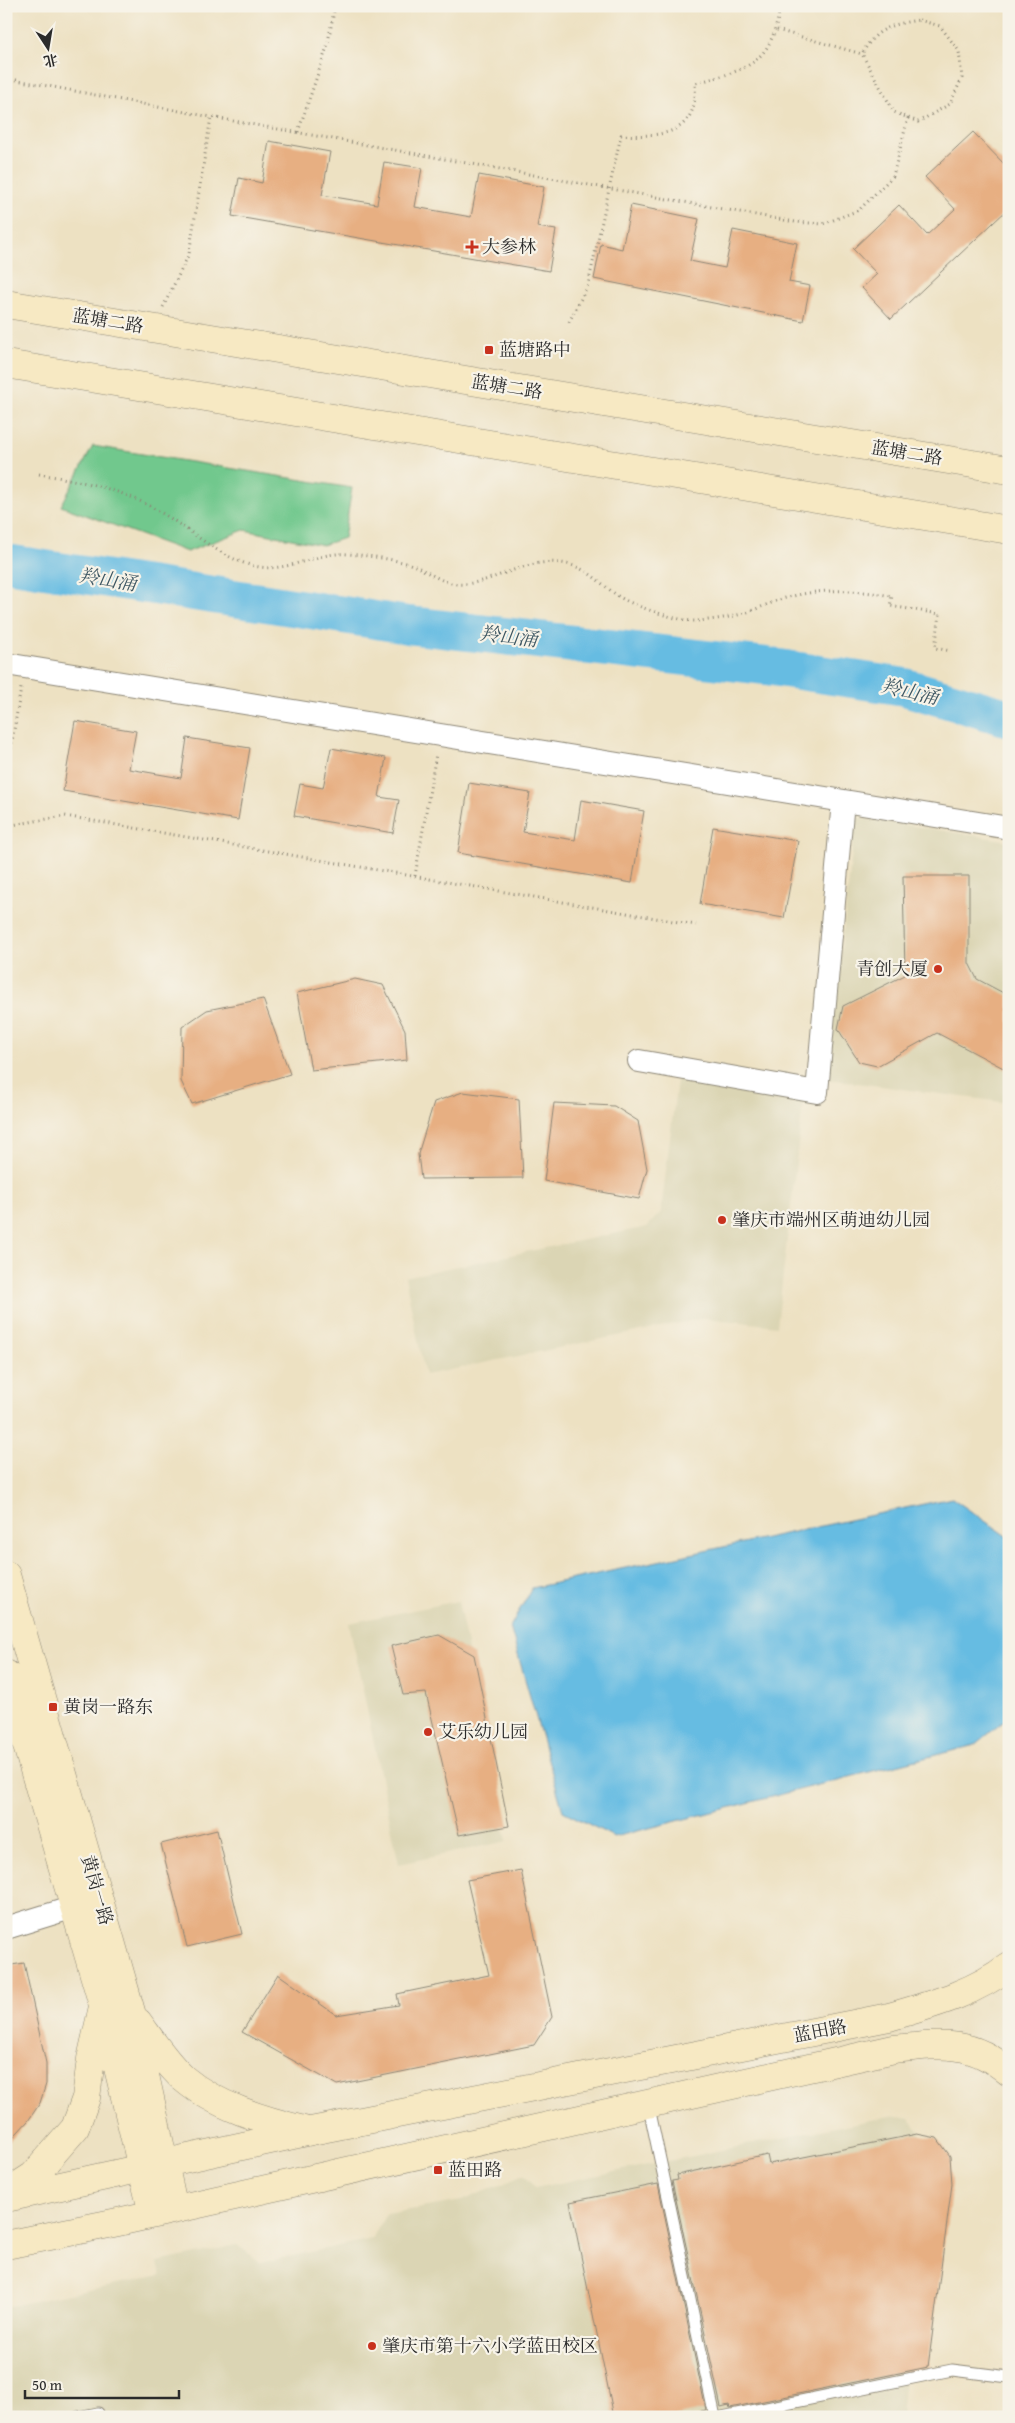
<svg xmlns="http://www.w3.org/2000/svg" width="1015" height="2423" viewBox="0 0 1015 2423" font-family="'Gentium Book Plus','Noto Serif SC',serif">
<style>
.built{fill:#dbd5b4}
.green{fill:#71c88d;stroke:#4e7a5c}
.water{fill:#66bce2;stroke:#487486}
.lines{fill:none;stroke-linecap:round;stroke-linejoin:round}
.river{stroke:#66bce2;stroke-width:38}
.building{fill:#e7af82}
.lane-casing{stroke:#8c8676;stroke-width:13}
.street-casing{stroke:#8c8676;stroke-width:24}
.secondary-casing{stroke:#8c8676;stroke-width:29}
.path{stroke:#8c8676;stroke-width:3;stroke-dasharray:1 4;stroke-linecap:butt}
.lane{stroke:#fff;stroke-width:11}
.street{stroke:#fff;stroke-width:22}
.secondary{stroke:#f7e9c3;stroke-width:28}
.poi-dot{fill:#c8321e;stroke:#f7f3e8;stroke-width:2}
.labels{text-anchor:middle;stroke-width:4.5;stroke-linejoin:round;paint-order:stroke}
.poi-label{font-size:18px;fill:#2b2b2b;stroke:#f7f3e8;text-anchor:start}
.street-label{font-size:18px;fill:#2b2b2b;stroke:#f7f3e8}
.water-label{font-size:19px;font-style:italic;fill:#3d5662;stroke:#f7f3e8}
</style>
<rect width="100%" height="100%" fill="#f7f3e8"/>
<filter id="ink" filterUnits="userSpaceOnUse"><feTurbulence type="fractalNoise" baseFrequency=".02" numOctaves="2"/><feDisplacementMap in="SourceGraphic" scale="10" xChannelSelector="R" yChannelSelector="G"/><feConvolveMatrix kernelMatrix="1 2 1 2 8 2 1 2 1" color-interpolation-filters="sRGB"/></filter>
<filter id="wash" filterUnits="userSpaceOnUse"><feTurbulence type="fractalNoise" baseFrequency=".0096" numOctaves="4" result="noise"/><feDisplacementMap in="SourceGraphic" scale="20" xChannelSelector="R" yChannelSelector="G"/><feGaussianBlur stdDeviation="1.12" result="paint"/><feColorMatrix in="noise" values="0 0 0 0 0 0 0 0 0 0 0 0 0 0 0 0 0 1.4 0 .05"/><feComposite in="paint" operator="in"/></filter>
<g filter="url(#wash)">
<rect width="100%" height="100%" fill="#ede1c2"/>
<path class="built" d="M856 817 1009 841V1103L827 1079Z
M678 1072 804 1094 777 1326 704 1318 425 1375 405 1277 647 1227 661 1212Z
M458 1601 507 1841 399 1864 349 1623Z
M891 2116 909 2119 920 2132 927 2149 901 2417H6V2307L161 2275 158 2262 238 2245 260 2263 372 2239 386 2214 462 2201 524 2175 535 2188Z"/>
<path class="green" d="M93 446 352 488 344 538 323 545 244 530 187 552 61 506Z"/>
<path class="water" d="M952 1498 1009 1538V1717L975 1745 614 1837 563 1811 510 1627 532 1588Z"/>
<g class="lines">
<path class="river" d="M6 563 408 625 766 666 905 687 1009 718"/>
</g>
<g id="blocks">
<path class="building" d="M973 132 1009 169V208L891 319 862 288 877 274 853 249 899 205 927 235 955 209 925 177Z
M269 141 330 152 322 195 377 204 384 162 422 168 415 207 471 217 479 175 544 187 537 227 556 230 549 271 232 216 239 178 262 183Z
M631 205 699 219 690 261 725 268 733 230 797 243 789 282 810 286 803 321 594 279 601 244 622 249Z
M75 721 136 731 129 769 181 778 187 738 250 748 238 820 63 791Z
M331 748 386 758 379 797 399 800 393 833 294 816 300 784 323 788Z
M469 783 530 793 523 832 575 840 581 800 644 811 632 883 458 853Z
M713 827 798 841 784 918 700 904Z
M903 876H969V963L977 979 1009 996V1071L937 1033 877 1066 859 1062 838 1029 843 1006 905 975Z
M355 979 383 985 405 1030 407 1060 311 1070 297 993Z
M263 999 290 1074 192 1104 181 1081 182 1027 207 1010Z
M463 1092 519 1099 523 1178 421 1179 418 1154 434 1102Z
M554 1103 614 1106 638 1121 647 1169 639 1199 544 1181Z
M439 1635 474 1655 509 1826 459 1835 426 1693 403 1695 391 1646Z
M217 1830 242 1934 187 1947 161 1844Z
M521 1870 552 2017 534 2045 337 2085 242 2032 278 1974 336 2015 399 2005 397 1994 489 1975 467 1880Z
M24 1963 46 2063V2084L40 2103 28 2121 6 2145V1966Z
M917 2134 937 2138 950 2156 952 2184 928 2367 730 2408 729 2405 721 2407 672 2181 678 2180 677 2175 767 2155 769 2164Z
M658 2184 706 2410 673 2417H614L570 2202Z"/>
</g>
</g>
<g filter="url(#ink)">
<use href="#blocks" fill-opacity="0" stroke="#8c8676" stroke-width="1"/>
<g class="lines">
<defs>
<path id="lane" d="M648 2103 715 2417
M78 2417 98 2413V2417
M722 2417 952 2370 1009 2377"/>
<path id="street" d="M6 664 1009 828
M639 1061 817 1092 843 801
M6 1928 74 1907"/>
<path id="secondary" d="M6 304 1009 470
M6 364 1009 530
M6 1575 132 2015 174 2209
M6 1674 103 2005 153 2214
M138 2022C152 2041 166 2063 184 2079 216 2106 263 2120 304 2130
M7 2193 33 2176 75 2128 86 2098 91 2059 102 2011
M6 2198 311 2131 889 2017C930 2005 975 1993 1009 1966
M6 2245 118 2222 894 2049C940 2044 971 2039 1009 2072"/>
</defs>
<use href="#lane" class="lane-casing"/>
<use href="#street" class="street-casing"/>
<use href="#secondary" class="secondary-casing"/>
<path class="path" d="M919 20 940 26 959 51 962 78 950 104 918 122 894 112 862 54C875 29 892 24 919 20Z
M777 30 862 54
M6 78 211 117
M298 132 327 47 335 6
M163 307 189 254 211 117 795 222 823 224 859 210 893 176 908 118
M569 322 588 285 621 135C662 137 699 135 695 83 747 70 772 64 780 6
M39 474C82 481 123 489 160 512 190 529 220 558 254 566 289 574 316 551 348 554 363 555 402 560 415 566 431 573 445 586 465 584 498 581 526 558 561 563 589 566 602 587 623 599 638 607 680 622 697 621 711 620 728 618 741 614 759 609 775 600 793 596 827 588 857 590 892 596L890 606 940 614 935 648 951 651
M6 778 21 688
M6 826 65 816 696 925
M415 876 436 754"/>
<use href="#lane" class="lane"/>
<use href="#street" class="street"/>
<use href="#secondary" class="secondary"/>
</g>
</g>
<g class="poi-dot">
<path d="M469.5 239.5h5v5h5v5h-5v5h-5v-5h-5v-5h5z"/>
<rect x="484" y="345" width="10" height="10" rx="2.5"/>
<circle cx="938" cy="969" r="5"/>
<circle cx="722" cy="1220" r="5"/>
<rect x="48" y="1702" width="10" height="10" rx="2.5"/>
<circle cx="428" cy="1732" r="5"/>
<rect x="433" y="2165" width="10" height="10" rx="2.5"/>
<circle cx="372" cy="2346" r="5"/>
</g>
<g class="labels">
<g class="poi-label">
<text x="482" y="253">大参林</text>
<text x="499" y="356">蓝塘路中</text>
<text x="928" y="975" text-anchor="end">青创大厦</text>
<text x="732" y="1226">肇庆市端州区萌迪幼儿园</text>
<text x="63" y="1713">黄岗一路东</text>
<text x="438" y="1738">艾乐幼儿园</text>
<text x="448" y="2176">蓝田路</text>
<text x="382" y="2352">肇庆市第十六小学蓝田校区</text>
</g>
<g class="street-label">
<text transform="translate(108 321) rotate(9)" y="6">蓝塘二路</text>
<text transform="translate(507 387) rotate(9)" y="6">蓝塘二路</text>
<text transform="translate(907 453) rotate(9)" y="6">蓝塘二路</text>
<text transform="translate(97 1890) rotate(74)" y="6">黄岗一路</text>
<text transform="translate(820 2031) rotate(-11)" y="6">蓝田路</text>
</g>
<g class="water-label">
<text transform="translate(108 579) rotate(9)" y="7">羚山涌</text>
<text transform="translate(509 636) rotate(7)" y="7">羚山涌</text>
<text transform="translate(910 691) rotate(13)" y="7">羚山涌</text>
</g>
</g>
<rect width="1015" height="2423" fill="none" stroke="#f7f3e8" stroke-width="25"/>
<g transform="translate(48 48) rotate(168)" stroke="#f7f3e8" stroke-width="4" paint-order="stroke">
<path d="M0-4L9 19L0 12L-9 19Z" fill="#2b2b2b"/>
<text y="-8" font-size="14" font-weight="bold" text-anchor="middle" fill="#2b2b2b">北</text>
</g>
<path d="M25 2390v8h154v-8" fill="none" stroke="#2b2b2b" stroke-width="2.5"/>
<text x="32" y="2390" font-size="15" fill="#2b2b2b" stroke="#f7f3e8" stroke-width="4" paint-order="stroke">50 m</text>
</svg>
